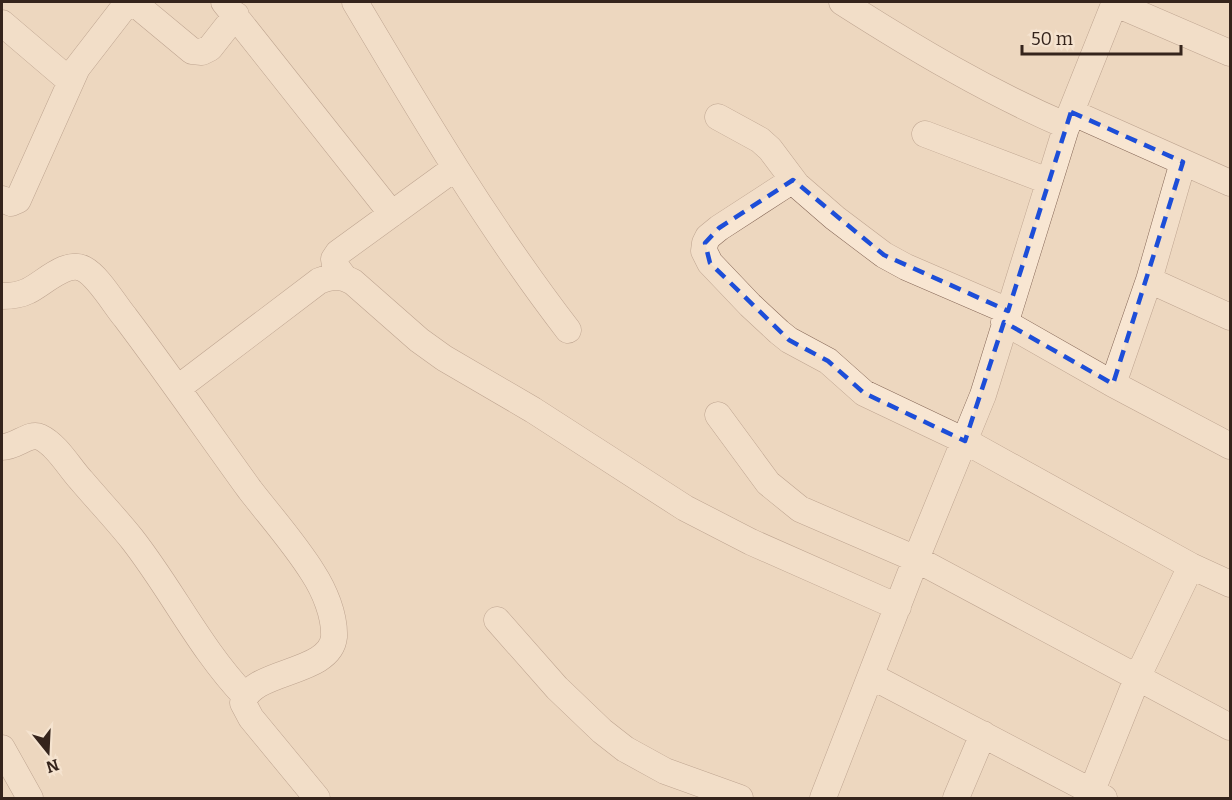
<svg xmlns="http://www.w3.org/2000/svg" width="1232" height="800" viewBox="0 0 1232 800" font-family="Bitter,serif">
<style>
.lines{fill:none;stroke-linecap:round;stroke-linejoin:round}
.minor-casing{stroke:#866858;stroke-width:27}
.minor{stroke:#f8e6d2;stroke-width:26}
.marked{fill:none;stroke:#1d4ed8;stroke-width:4.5;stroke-dasharray:12 8;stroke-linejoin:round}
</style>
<rect width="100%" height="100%" fill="#edd7bf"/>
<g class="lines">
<defs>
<path id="minor" d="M133 2 192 51 202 52 210 48 236 15
M224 2 392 214
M355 2C422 115 488 226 568 330
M842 2C914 48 988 92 1067 126
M1114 3 1230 53
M2 23 70 81
M1071 112 1230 183
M718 117 760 140 770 149 797 185 835 218 884 255 906 267 1008 311
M925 134 1048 181
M793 180 719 228 708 237 705 243 704 251 710 263 750 305 779 332 789 340 828 361 864 393 965 441 1191 566 1230 584
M2 199 11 203 18 200 77 68 128 2
M344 277 335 265 334 259 338 253 455 168
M1149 280 1230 317
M2 296C11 296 20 295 28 291 43 284 67 259 84 269 99 277 114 304 125 317 168 374 208 432 250 490 271 517 295 544 313 573 324 590 335 615 334 637 330 675 251 669 243 703L251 718 317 798
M1004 322 1113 384 1230 446
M1113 384 1149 280 1183 162
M178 388 319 281C332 276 340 275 353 282L419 340 444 358 533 410 685 508 751 542 898 607
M718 415 768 483 800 509 916 559 1230 727
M2 447C17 447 29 432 40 437 57 445 69 467 81 480 98 500 116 519 132 539 172 590 200 649 245 696
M497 620 557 688 602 731 625 749 665 771 740 798
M871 676 1104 798
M2 748 30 798
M823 798 916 559 983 395 1071 112 1115 2
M956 798 983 734
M1089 798 1138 676 1191 566"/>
</defs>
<use href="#minor" class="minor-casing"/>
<use href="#minor" class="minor"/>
</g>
<path d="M0 0H1232V800H0ZM1071 112 1183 162 1113 384 1004 322 965 441 864 393 828 361 789 340 710 263 705 243 719 228 793 180 884 255 1008 311Z" fill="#edd7bf" fill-opacity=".55" fill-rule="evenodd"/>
<path class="marked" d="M1071 112 1183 162 1113 384 1004 322 965 441 864 393 828 361 789 340 710 263 705 243 719 228 793 180 884 255 1008 311Z"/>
<rect width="1232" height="800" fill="none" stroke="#35241c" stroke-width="6"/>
<g transform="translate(48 752) rotate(162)" stroke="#f5e3cf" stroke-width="4.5" paint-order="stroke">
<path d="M0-4.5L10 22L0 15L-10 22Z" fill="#35241c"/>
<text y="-9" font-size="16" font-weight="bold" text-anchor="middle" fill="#35241c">N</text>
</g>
<path d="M1022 45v9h159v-9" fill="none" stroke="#35241c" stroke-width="3"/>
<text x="1031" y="45" font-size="18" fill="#35241c" stroke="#f5e3cf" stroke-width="4.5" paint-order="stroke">50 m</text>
</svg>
